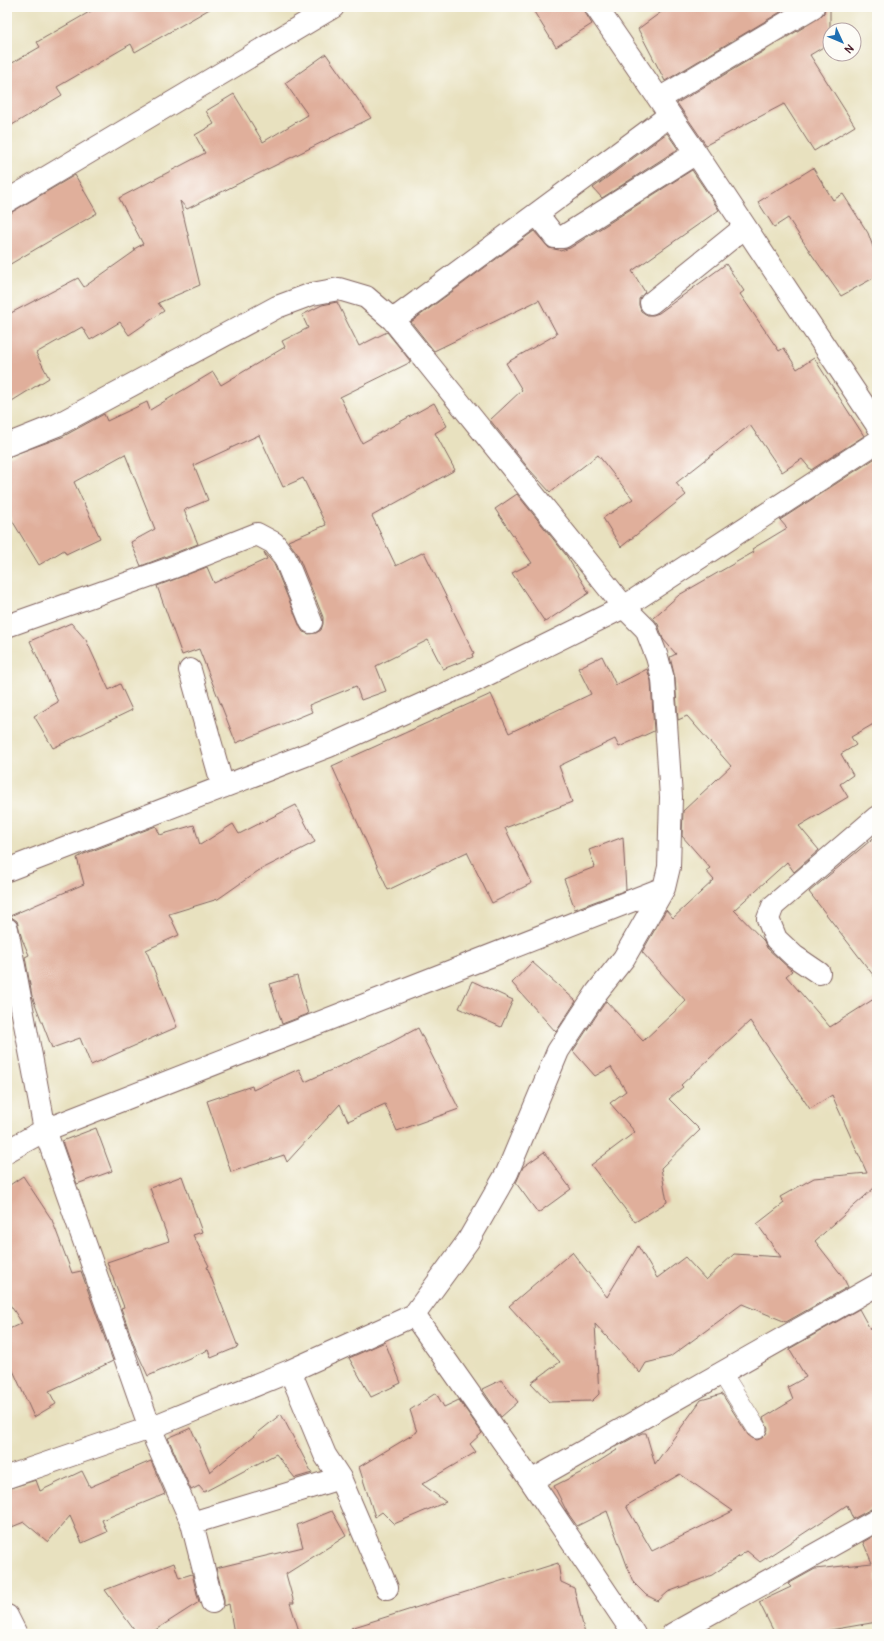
<svg xmlns="http://www.w3.org/2000/svg" width="884" height="1641" viewBox="0 0 884 1641" font-family="Pangolin,sans-serif">
<style>
.building{fill:#e0af9b;fill-rule:evenodd}
.lines{fill:none;stroke-linecap:round;stroke-linejoin:round}
.service-casing{stroke:#81635f;stroke-width:20}
.minor-casing{stroke:#81635f;stroke-width:24}
.service{stroke:#fff;stroke-width:19}
.minor{stroke:#fff;stroke-width:22}
</style>
<rect width="100%" height="100%" fill="#fdfcf7"/>
<filter id="ink" filterUnits="userSpaceOnUse"><feTurbulence type="fractalNoise" baseFrequency=".025" numOctaves="2"/><feDisplacementMap in="SourceGraphic" scale="8" xChannelSelector="R" yChannelSelector="G"/><feConvolveMatrix kernelMatrix="1 2 1 2 8 2 1 2 1" color-interpolation-filters="sRGB"/></filter>
<filter id="wash" filterUnits="userSpaceOnUse"><feTurbulence type="fractalNoise" baseFrequency=".012" numOctaves="4" result="noise"/><feDisplacementMap in="SourceGraphic" scale="16" xChannelSelector="R" yChannelSelector="G"/><feGaussianBlur stdDeviation="0.9" result="paint"/><feColorMatrix in="noise" values="0 0 0 0 0 0 0 0 0 0 0 0 0 0 0 0 0 1.4 0 .05"/><feComposite in="paint" operator="in"/></filter>
<g filter="url(#wash)">
<rect width="100%" height="100%" fill="#e8e1bf"/>
<g id="blocks">
<path class="building" d="M98 7H213L135 52 131 44 57 87 62 95 7 128V66L40 47 37 42Z
M531 7H584L586 14 592 24 556 47Z
M668 7H789L665 81 638 29Z
M825 7H830V43L810 55 855 126 814 151 784 104 706 145 677 103 819 18 824 13Z
M326 54 371 118 187 209 180 201 200 285 158 303 164 311 129 335 120 322 90 340 82 327 36 353 49 378 7 404V315L78 278 84 287 135 251 134 249 143 244 119 198 205 153 195 135 214 124 206 111 234 94 263 142 308 115 285 83Z
M667 133 678 149 602 198 593 188Z
M813 168 833 200 843 194 868 233 877 258V276L841 296 810 252 788 218 774 227 758 202Z
M692 170 719 210 632 271 645 292 639 299V305L641 311 647 315H653L659 313 726 264 744 291 740 294 779 351 784 348 797 369 814 358 864 436 811 470 802 459 782 472 750 425 676 483 686 495 621 547 603 518 633 499 598 455 550 492 529 469 490 420 522 390 506 363 557 334 539 300 434 351 411 322 534 231 549 248 559 250 560 251 570 248Z
M75 175 97 213 7 266V215Z
M337 302 359 346 387 332 411 362 340 397 362 443 434 403 447 426 435 433 455 470 372 516 396 566 424 552 474 653 472 654 473 657 443 669 428 640 376 666 386 691 361 700 356 686 309 705 312 712 236 743 199 649 182 655 157 586 207 567 214 583 267 559 264 552 274 564 300 627 303 632 309 634 316 633 321 630 323 624V617L297 553 288 541 326 525 303 478 283 487 259 435 194 465 208 500 184 510 198 544 141 566 131 542 155 529 125 454 74 482 100 538 66 554 64 550 39 565 7 512V457L62 437 104 414 107 421 147 402 150 410 213 372 221 385 285 347 282 341 308 328 302 315 322 305Z
M877 457V722L851 737 856 745 841 754 853 775 840 784 848 797 799 826 819 850 794 872 787 862 734 910 764 941 767 948 792 971 786 976 830 1027 877 997V1194L874 1188 815 1241 843 1277 848 1287 786 1322 742 1304 670 1357 646 1363 640 1373 595 1324 599 1394 592 1401 549 1402 531 1383 560 1362 509 1306 572 1252 607 1297 638 1246 657 1278 685 1257 706 1280 734 1254 781 1257 757 1224 784 1203 780 1197 814 1178 867 1173 832 1095 810 1109 750 1021 681 1085 683 1087 669 1099 700 1130 661 1168 667 1202 635 1222 591 1165 635 1132 610 1103 626 1091 611 1067 595 1076 573 1051 606 1001 643 1041 686 1001 642 952 666 910 673 918 714 880 706 871 710 868 682 836 683 811 731 766 687 716 678 720 675 678 670 657 676 654 663 639 658 624 653 618 679 595 754 552 752 549 787 528 780 520Z
M517 494 566 555 589 593 545 622 512 573 532 563 495 509Z
M71 623 86 640 109 690 120 684 132 710 53 748 34 716 58 702 30 641Z
M602 656 616 685 647 669 651 681 654 731 619 747 615 739 559 766 572 802 505 828 532 883 492 903 467 852 388 890 332 766 491 694 509 733 591 694 578 668Z
M296 805 315 842 258 871 218 899 169 914 179 935 146 950 177 1027 91 1065 80 1038 52 1048 32 996 25 957 29 955 22 939 17 921 10 916 84 884 77 858 84 854 156 826 160 835 194 825 200 845 233 824 239 834Z
M877 835V980L809 892Z
M623 837 626 890 575 909 564 879 595 867 589 850Z
M532 962 576 1001 556 1032 512 983Z
M297 976 308 1014 282 1024 270 984Z
M472 981 513 1000 501 1027 459 1008Z
M418 1028 459 1109 397 1131 385 1104 348 1121 340 1104 287 1162 284 1155 231 1172 207 1101 252 1086 253 1090 299 1069 305 1082 386 1045Z
M96 1128 112 1171 77 1184 62 1141Z
M544 1152 571 1189 538 1213 516 1183 523 1167Z
M23 1176 52 1220 72 1273 81 1271 113 1361 49 1391 56 1404 34 1417 7 1357V1330L22 1323 7 1300V1187Z
M182 1176 202 1232 193 1235 209 1266 207 1267 238 1347 211 1358 208 1350 148 1376 136 1350 121 1308 124 1307 107 1262 169 1241 150 1188Z
M859 1309 870 1329 877 1326V1508L871 1509 853 1519 847 1505 760 1562 747 1551 712 1575 668 1592 658 1601 646 1595 633 1582 607 1511 577 1526 567 1512 554 1486 582 1472 617 1450 616 1447 642 1433H646L655 1464 701 1400 722 1394 748 1435 752 1438 757 1440 762 1438 766 1434 768 1429 763 1418 793 1400 788 1387 806 1377 789 1349ZM680 1474 733 1511 652 1551 626 1506Z
M385 1342 401 1383 371 1397 349 1358Z
M501 1380 518 1402 501 1417 482 1389Z
M436 1393 444 1407 459 1400 482 1433 470 1444 476 1452 422 1484 446 1502 394 1524 382 1512 375 1517 359 1467 417 1432 410 1410Z
M281 1414 312 1473 295 1478 276 1454 204 1492 199 1486 191 1490 168 1438 191 1428 210 1472Z
M151 1461 165 1494 102 1520 107 1532 82 1543 70 1516 48 1542 24 1522 7 1529V1489L36 1480 40 1491 82 1471 90 1487Z
M332 1511 346 1536 286 1574 294 1603H290L300 1634H234L229 1604 224 1606V1599L216 1568 303 1547 297 1525Z
M877 1534V1622L807 1634H775L759 1602 791 1587 788 1584 815 1569 872 1563 863 1542Z
M174 1563 179 1578 192 1574 199 1602 149 1634H137L105 1590Z
M558 1563 561 1582 574 1588 585 1634H352L351 1628Z"/>
</g>
</g>
<g filter="url(#ink)">
<use href="#blocks" fill-opacity="0" stroke="#81635f" stroke-width="1"/>
<g class="lines">
<defs>
<path id="service" d="M722 1373 757 1429"/>
<path id="minor" d="M596 7 696 153 877 425
M659 99 813 7
M7 201 333 7
M537 214 555 237H563L696 153
M651 303 745 227
M393 320 670 115
M7 445 57 425 277 307 312 294 339 289 366 297 393 320 624 607 646 629 657 657 663 679 671 797 669 867 664 888 624 958 597 992 558 1051 507 1173 468 1241 414 1315 290 1371 150 1428 7 1477
M7 626 171 568 257 534 274 543 285 558 311 622
M190 670 223 787
M7 870 329 746 470 683 624 607 877 442
M7 929 45 1130 150 1428 192 1523 212 1602
M819 973 794 956 776 939 768 919 773 906 877 817
M7 1151 45 1130 664 888
M414 1315 531 1481 634 1634
M290 1371 325 1455 340 1478 387 1588
M531 1481 877 1285
M192 1523 340 1478
M7 1616 16 1634
M673 1634 877 1520"/>
</defs>
<use href="#service" class="service-casing"/>
<use href="#minor" class="minor-casing"/>
<use href="#service" class="service"/>
<use href="#minor" class="minor"/>
</g>
</g>
<rect width="884" height="1641" fill="none" stroke="#fdfcf7" stroke-width="24"/>
<g transform="translate(842 42) rotate(134)"><circle r="19" fill="#fdfcf7" stroke="#b5a4a5"/>
<path d="M0-3L7 15L0 10L-7 15Z" fill="#1f6fb2"/>
<text y="-6" font-size="11" font-weight="bold" text-anchor="middle" fill="#4a1f2b">N</text>
</g>
</svg>
